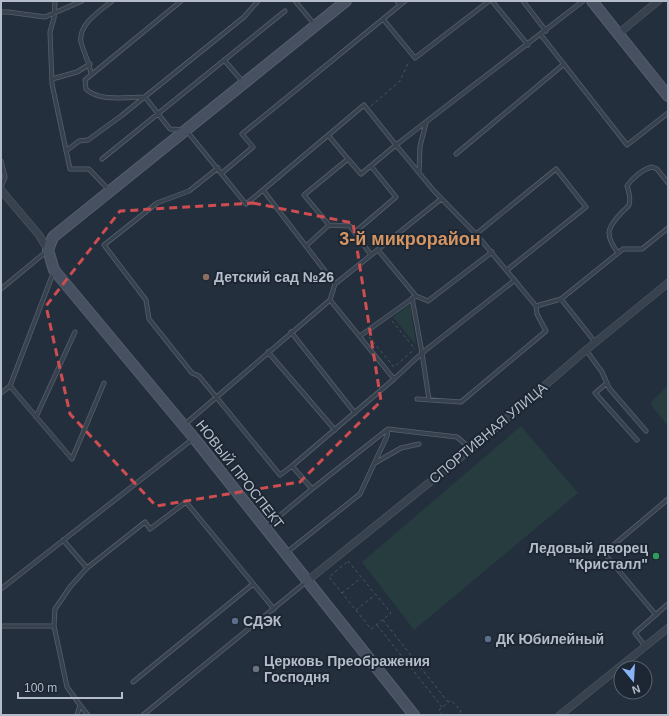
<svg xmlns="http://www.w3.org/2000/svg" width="669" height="716" viewBox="0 0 669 716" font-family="Helvetica,sans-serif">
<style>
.green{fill:#263c3f}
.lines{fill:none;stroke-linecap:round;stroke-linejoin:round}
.lane-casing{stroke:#565f6c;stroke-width:5}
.street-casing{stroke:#565f6c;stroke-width:8}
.secondary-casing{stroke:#565f6c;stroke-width:12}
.path{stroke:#44595c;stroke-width:1;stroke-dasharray:3 3;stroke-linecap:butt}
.lane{stroke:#38414e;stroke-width:3.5}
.street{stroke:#38414e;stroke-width:7}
.secondary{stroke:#465061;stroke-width:10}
.marked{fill:none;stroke:#ce4d50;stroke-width:3;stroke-dasharray:8 5;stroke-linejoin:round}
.education-dot{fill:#8d6e63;stroke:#1d2633;stroke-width:1.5}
.leisure-dot{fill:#2e9e5b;stroke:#1d2633;stroke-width:1.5}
.service-dot{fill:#5c6f8a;stroke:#1d2633;stroke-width:1.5}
.worship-dot{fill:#6b7280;stroke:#1d2633;stroke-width:1.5}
.labels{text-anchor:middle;stroke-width:4;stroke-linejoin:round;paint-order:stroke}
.poi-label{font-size:14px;font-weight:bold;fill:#b4bcc9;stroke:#1d2633;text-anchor:start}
.street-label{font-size:14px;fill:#b4bcc9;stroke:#1d2633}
.district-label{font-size:18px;font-weight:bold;fill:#d59563;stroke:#1d2633}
</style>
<rect width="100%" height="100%" fill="#242f3e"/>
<path class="green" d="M410 304 416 345 393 317Z
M668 386V426L652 406 651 402Z
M521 426 578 493 414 630 362 562Z"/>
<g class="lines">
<defs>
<path id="lane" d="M55 1 54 18 50 32 52 84 70 169H89L109 190
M181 1 85 80 86 89C99 102 127 97 145 97L170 129 186 130 246 204 263 190 335 284 330 300 394 379 292 466 312 489 266 527
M295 1 315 25
M397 1 400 5 383 19 415 58 489 1
M492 1 528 45
M523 1 546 31
M583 1 396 145 434 191 476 234 536 306 561 299 595 342
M400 5 405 1
M1 12H8L45 17 82 1
M541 35 627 145 668 113
M224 60 243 82
M91 75C90 63 84 54 81 42 78 24 100 11 112 1
M52 79 77 72 90 64
M328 135 348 159
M66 151 79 141 88 140 121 116 244 17 258 1
M456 154 564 64
M102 159 285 11
M1 161 5 177 1 187
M218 168 189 191 157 203 104 245 146 300 149 319 192 373 199 376 280 475 292 466
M222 173 253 147 242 134 383 19
M419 173 420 146 426 123
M263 190 364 105 396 145 361 174 348 159 304 195 329 225
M355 232 396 197 371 166
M476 234 556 169 586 207 507 270
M306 246 329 225 350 226 371 255
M618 253C604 234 607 228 622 212 624 210 627 208 629 205 631 199 629 192 627 186 632 178 643 169 652 167L657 169 668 183
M54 271 10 386 72 459 104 383
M335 284 441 199
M1 289 47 251
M416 296 428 301 492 252
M561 299 623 249H642L668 228
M291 332 355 413
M360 336 416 296 378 250
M586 350 602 372 609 388 646 431
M268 352 335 430
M394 379 422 353 412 298
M607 383 595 393 637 440
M1 393 10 386
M417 399 461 402 546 331 537 314 536 306
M429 400 422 353 515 280
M36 417 75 332
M184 425 330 300
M388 429 457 437 471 449
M375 463 401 448 419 444
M63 540 87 568
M286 553 360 494 387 436 388 429 312 489
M1 589 194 438
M656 615 604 553 668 499
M1 626H54
M645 646 635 633 668 604
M133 682 253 584
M80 705 88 715
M77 715 80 705 67 687 54 626 55 609 70 587 87 568 145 522 150 529 186 502 274 609
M143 715 306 582"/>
<path id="street" d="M618 34 658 1
M1 190 39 235 48 250
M307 581 471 449 586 350 668 283
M560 715 668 628"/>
<path id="secondary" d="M346 1 53 237 48 250 54 270 194 438 414 715
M592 1 668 96"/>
</defs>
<use href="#lane" class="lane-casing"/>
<use href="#street" class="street-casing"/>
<use href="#secondary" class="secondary-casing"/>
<path class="path" d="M371 106 400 81 409 61
M392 321 415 349
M369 337 394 367 415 349
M348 561 391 613 371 629 329 577Z
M342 593 361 578
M356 610 375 595
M383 620 448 702
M377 625 442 707
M443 715 439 710 451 700 461 711 456 715"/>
<use href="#lane" class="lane"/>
<use href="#street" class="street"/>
<use href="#secondary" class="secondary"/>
</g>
<path class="marked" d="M253 203 353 223 381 401 300 482 156 506 70 414 46 306 120 211Z"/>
<circle class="education-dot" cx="206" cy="277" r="4"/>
<circle class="leisure-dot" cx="656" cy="556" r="4"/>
<g class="service-dot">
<circle cx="235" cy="621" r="4"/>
<circle cx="488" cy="639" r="4"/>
</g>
<circle class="worship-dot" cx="256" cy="669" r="4"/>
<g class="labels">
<g class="poi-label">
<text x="214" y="282">Детский сад №26</text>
<text x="648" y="553" text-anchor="end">Ледовый дворец<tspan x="648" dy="16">"Кристалл"</tspan></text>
<text x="243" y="626">СДЭК</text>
<text x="496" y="644">ДК Юбилейный</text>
<text x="264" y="666">Церковь Преображения<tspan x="264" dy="16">Господня</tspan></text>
</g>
<g class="street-label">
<text transform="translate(488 433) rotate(-40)" y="5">СПОРТИВНАЯ УЛИЦА</text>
<text transform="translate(240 474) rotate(52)" y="5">НОВЫЙ ПРОСПЕКТ</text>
</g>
<g class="district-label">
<text x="410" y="245">3-й микрорайон</text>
</g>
</g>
<rect width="669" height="716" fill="none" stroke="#b4bcc9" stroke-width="4"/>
<g transform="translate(633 680) rotate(162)"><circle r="19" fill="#1d2633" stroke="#59626f"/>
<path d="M0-3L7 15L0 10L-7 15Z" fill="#8ab4f8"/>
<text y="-6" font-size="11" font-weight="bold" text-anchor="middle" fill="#b4bcc9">N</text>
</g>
<path d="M18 692v6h104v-6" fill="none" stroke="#b4bcc9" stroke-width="2"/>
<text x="24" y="692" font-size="12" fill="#b4bcc9" stroke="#1d2633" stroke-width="3" paint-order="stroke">100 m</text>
</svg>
